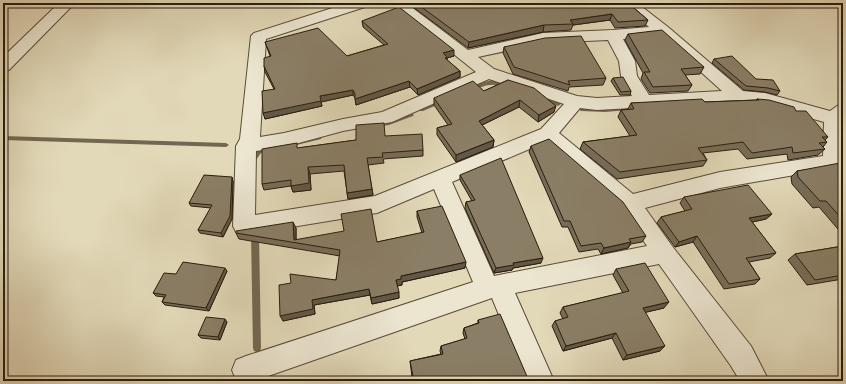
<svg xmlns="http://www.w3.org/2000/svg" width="846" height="384" viewBox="0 0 846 384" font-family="'IM FELL French Canon',serif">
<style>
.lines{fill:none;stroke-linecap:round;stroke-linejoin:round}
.stream{fill:#736751;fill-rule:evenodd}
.minor-casing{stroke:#584b38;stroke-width:2}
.tertiary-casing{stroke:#584b38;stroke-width:2}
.minor{fill:#ece6d1;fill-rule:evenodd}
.tertiary{fill:#ece6d1;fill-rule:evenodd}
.wall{fill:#776c58;stroke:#2a1c0d}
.shaded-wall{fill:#615847;stroke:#2a1c0d}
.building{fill:#8a7e66;stroke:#2a1c0d}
</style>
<rect width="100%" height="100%" fill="#e2d9b8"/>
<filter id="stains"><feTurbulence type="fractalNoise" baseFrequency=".005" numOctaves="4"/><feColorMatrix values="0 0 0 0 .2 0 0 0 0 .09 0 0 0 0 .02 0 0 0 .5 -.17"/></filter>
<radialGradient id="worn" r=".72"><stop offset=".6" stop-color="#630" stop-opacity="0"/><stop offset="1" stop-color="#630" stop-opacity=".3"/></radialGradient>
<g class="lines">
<path class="stream" d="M492 80 503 82 509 85 506 87C490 82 485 86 470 91L467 89 477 84Z
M542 96 560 103 561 104 558 106 540 99 539 98Z
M442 99 444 100V102L423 111H419L418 110 419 109Z
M638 106 640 107 641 108 640 109 605 112 581 111 578 109 581 107 605 108Z
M411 113 414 115 413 116 389 125 376 127 373 125 374 123 386 122Z
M319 135H321L322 137 321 139 288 147 285 145 286 143Z
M3 136 226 143 229 145 226 147 3 140Z
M270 147 273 149 272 151 261 153 256 160 255 166H251L250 160 257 149Z
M255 231 258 232 259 234 261 348 260 351 257 352 254 351 253 348 251 234 252 232Z"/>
<defs>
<path id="minor" d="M348 3H370L368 6 266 39 260 137 284 133 343 119 382 112 476 72 390 3H406L468 50 543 33 613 30 649 27 621 3H637L668 27 743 91 765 93 830 111 837 106 843 104V162L840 167 720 188 645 208 672 246 751 346 769 381H740L731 366 659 264 515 293 554 381H526L492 298 254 381 236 380 232 370 236 360 246 356 473 282 434 189 377 213 244 235 236 232 233 226 236 146 240 139 251 36 254 33ZM660 35 722 91 649 95 637 76 635 61 623 39ZM608 40 619 61 621 76 632 96 597 98 577 96 494 69 478 57 543 43ZM489 79 564 104 541 129 375 196 255 215 256 151 284 147 343 131 392 122ZM738 102 764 105 824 122 823 156 720 172 633 194 559 133 580 108 597 110ZM546 142 622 209 647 246 494 276 452 182Z"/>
<path id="tertiary" d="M59 3H75L9 70 3 71V57Z"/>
</defs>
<use href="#minor" class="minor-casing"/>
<use href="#tertiary" class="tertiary-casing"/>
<use href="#minor" class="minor"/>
<use href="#tertiary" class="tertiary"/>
</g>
<path class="wall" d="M413 3H628L648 20 645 26 615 28 610 20 573 25 571 30 543 32 468 48 413 7Z
M362 21 454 56 447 58V60L460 71V77L418 95 410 87 356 105 355 98 353 95 321 102 322 106 265 119 274 89 265 72 264 66 270 56 265 42 347 56 384 45 363 27Z
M628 34 704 67 700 74 685 75 692 85 688 91 650 93 641 79 643 73 625 40Z
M504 47 606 78 603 85 569 87 568 91 513 74 503 53Z
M714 59 756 79 780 91 777 95 765 92 744 90 712 63Z
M613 78 631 91 630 95H620L611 81Z
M508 80 554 112 538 122 519 107 482 125 494 140 493 147 456 162 437 135V128L448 125 434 105V98L484 91Z
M757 99 796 111 828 137 825 140 827 142 823 147 825 149 818 155 788 160 787 154 747 159 738 149 703 153 707 160 703 166 617 179 580 149 583 142 630 136 618 117 621 110 628 109 631 103 705 102 756 100Z
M385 136 423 150V156L383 159 384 163 368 165 373 195 348 199 344 171 310 174 311 190 293 192 291 186 264 190 262 184 299 148Z
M531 146 646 236 642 242 631 244 628 248 601 254 598 249 579 252 568 227H562L529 152Z
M843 166V235L819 207 813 208 792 184 791 177 797 171Z
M460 175 541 263 513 268 512 270 494 273 465 208 466 202 472 201 460 180Z
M233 181 232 219 223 237 200 233 198 230 211 208 191 206 189 203Z
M684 197 772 214 766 219 752 222 776 253 770 258 749 262 760 279 755 284 724 289 693 242 675 247 657 223 661 217 685 211 680 203Z
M417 211 465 268 402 282V285L397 286 399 298 372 304 370 295 314 305 315 314 283 321 336 280 340 256 239 239 236 233 296 228V240L377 242 422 233 417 217Z
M843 246V279L807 285 788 260 795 254Z
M616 269 664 308 645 312 660 351 623 360 612 338 563 351 552 326 555 321 563 319 560 313 563 307 623 293 613 275Z
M227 271 209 311 165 305 162 302 164 297 156 296 153 293 176 274Z
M478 320 529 381 412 377 410 361 441 354 440 351 441 346 465 339 463 333 464 328 478 323Z
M227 322 220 340 201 338 198 335Z"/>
<path class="shaded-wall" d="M612 14 610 20 573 25V24L570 20Z
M544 25 543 32 468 48 469 42Z
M454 50V56L447 58V63L443 53Z
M460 71V77L418 95 417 89Z
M409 81 410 87 356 105 355 99Z
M353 90V95L321 102 322 106 265 119 263 113 320 96Z
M520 100 519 107 478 127 479 121Z
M556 106 554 112 538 122 539 115Z
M494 140 493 147 456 162V155Z
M308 167 310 174 311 190 293 192 291 186Z
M232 177 233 181 232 219 223 237 221 233Z
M372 189 373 195 348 199 347 193Z
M772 214 766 219 744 224 749 218Z
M293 222 296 228V243L294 240Z
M697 236 693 242 675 247 679 242Z
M631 242 628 248 601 254 604 248Z
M543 258 541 263 513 268 512 270 494 273 496 268 513 263Z
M466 262 465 268 402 282V285L397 286 396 280 401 276Z
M225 268 227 271 209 311 206 308Z
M369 289 370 295 314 305 315 314 283 321 280 316 312 300Z
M399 292V298L372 304 371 298Z
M669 302 664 308 639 314 643 308Z
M225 319 227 322 220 340 218 337Z
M616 333 612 338 563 351 566 346Z
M665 346 660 351 623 360 627 355Z"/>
<path class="building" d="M416 3H628L648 20 618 22 612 14 570 20 573 24 544 25 469 42Z
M399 7 454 50 443 53 447 57 445 58 460 71 417 89 409 81 355 99V94L353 90 320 96 321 101 263 113 262 91 275 89 264 66V58L271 56 265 42 318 28 347 56 388 44 362 21Z
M662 30 704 67 681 69 692 85 653 87 644 72H650L628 34Z
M581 36 606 78 568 81 570 85 514 67 504 47 545 38Z
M732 56 756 79 773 80 780 91 768 88 746 86 714 59Z
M623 77 631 91 621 92 613 78Z
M508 80 534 88 556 106 539 115 520 100 479 121 494 140 456 155 437 128 452 124 434 98 473 81 484 91Z
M702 99 705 102 759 100 757 99 769 100 794 107 796 111H806L828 137H822L827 142 819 143 825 149 793 153 792 147 752 153 743 142 698 148 707 160 620 172 583 142 637 135 621 110 634 109 631 103Z
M384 123 385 136 422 134 423 150 382 153 383 157 367 158 372 189 347 193 344 165 308 167 309 183 291 186V180L262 184V149L297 143V148L356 140V125Z
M549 139 623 202 646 236 629 239 631 242 604 248 601 243 581 246 570 221H564L531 146Z
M501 158 543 258 513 263 514 265 496 268 466 202 475 200 460 175Z
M840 163 843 166V220L826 201H820L798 177 797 171Z
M204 175 232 177 230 216 221 233 198 230 212 205 189 203Z
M748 185 772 214 749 218 776 253 746 258 760 279 729 284 697 236 679 242 661 217 692 209 684 197Z
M442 206 466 262 401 276V279L396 280 399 292 371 298 369 289 312 300 313 309 280 316 279 285 291 283 290 274 336 280 340 250 236 233V231L293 222 294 240 344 231 341 214 371 209 377 242 424 232 417 211Z
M843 246V275L815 280 795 254Z
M183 262 225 268 206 308 162 302 166 295 153 293 164 273 176 274Z
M645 263 669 302 643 308 665 346 627 355 616 333 566 346 555 321 568 317 563 307 629 291 616 269Z
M500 314 529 381H392L413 376 410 361 443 354 441 346 467 338 464 328 479 323 478 320Z
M206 317 225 319 218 337 198 335Z"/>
<rect width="846" height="384" fill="none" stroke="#e2d9b8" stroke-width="16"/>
<rect x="4" y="4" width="838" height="376" fill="none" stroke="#2a1c0d" stroke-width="2"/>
<rect x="8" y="8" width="830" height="368" fill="none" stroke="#2a1c0d"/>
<rect width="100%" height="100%" filter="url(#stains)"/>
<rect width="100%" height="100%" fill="url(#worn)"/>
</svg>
